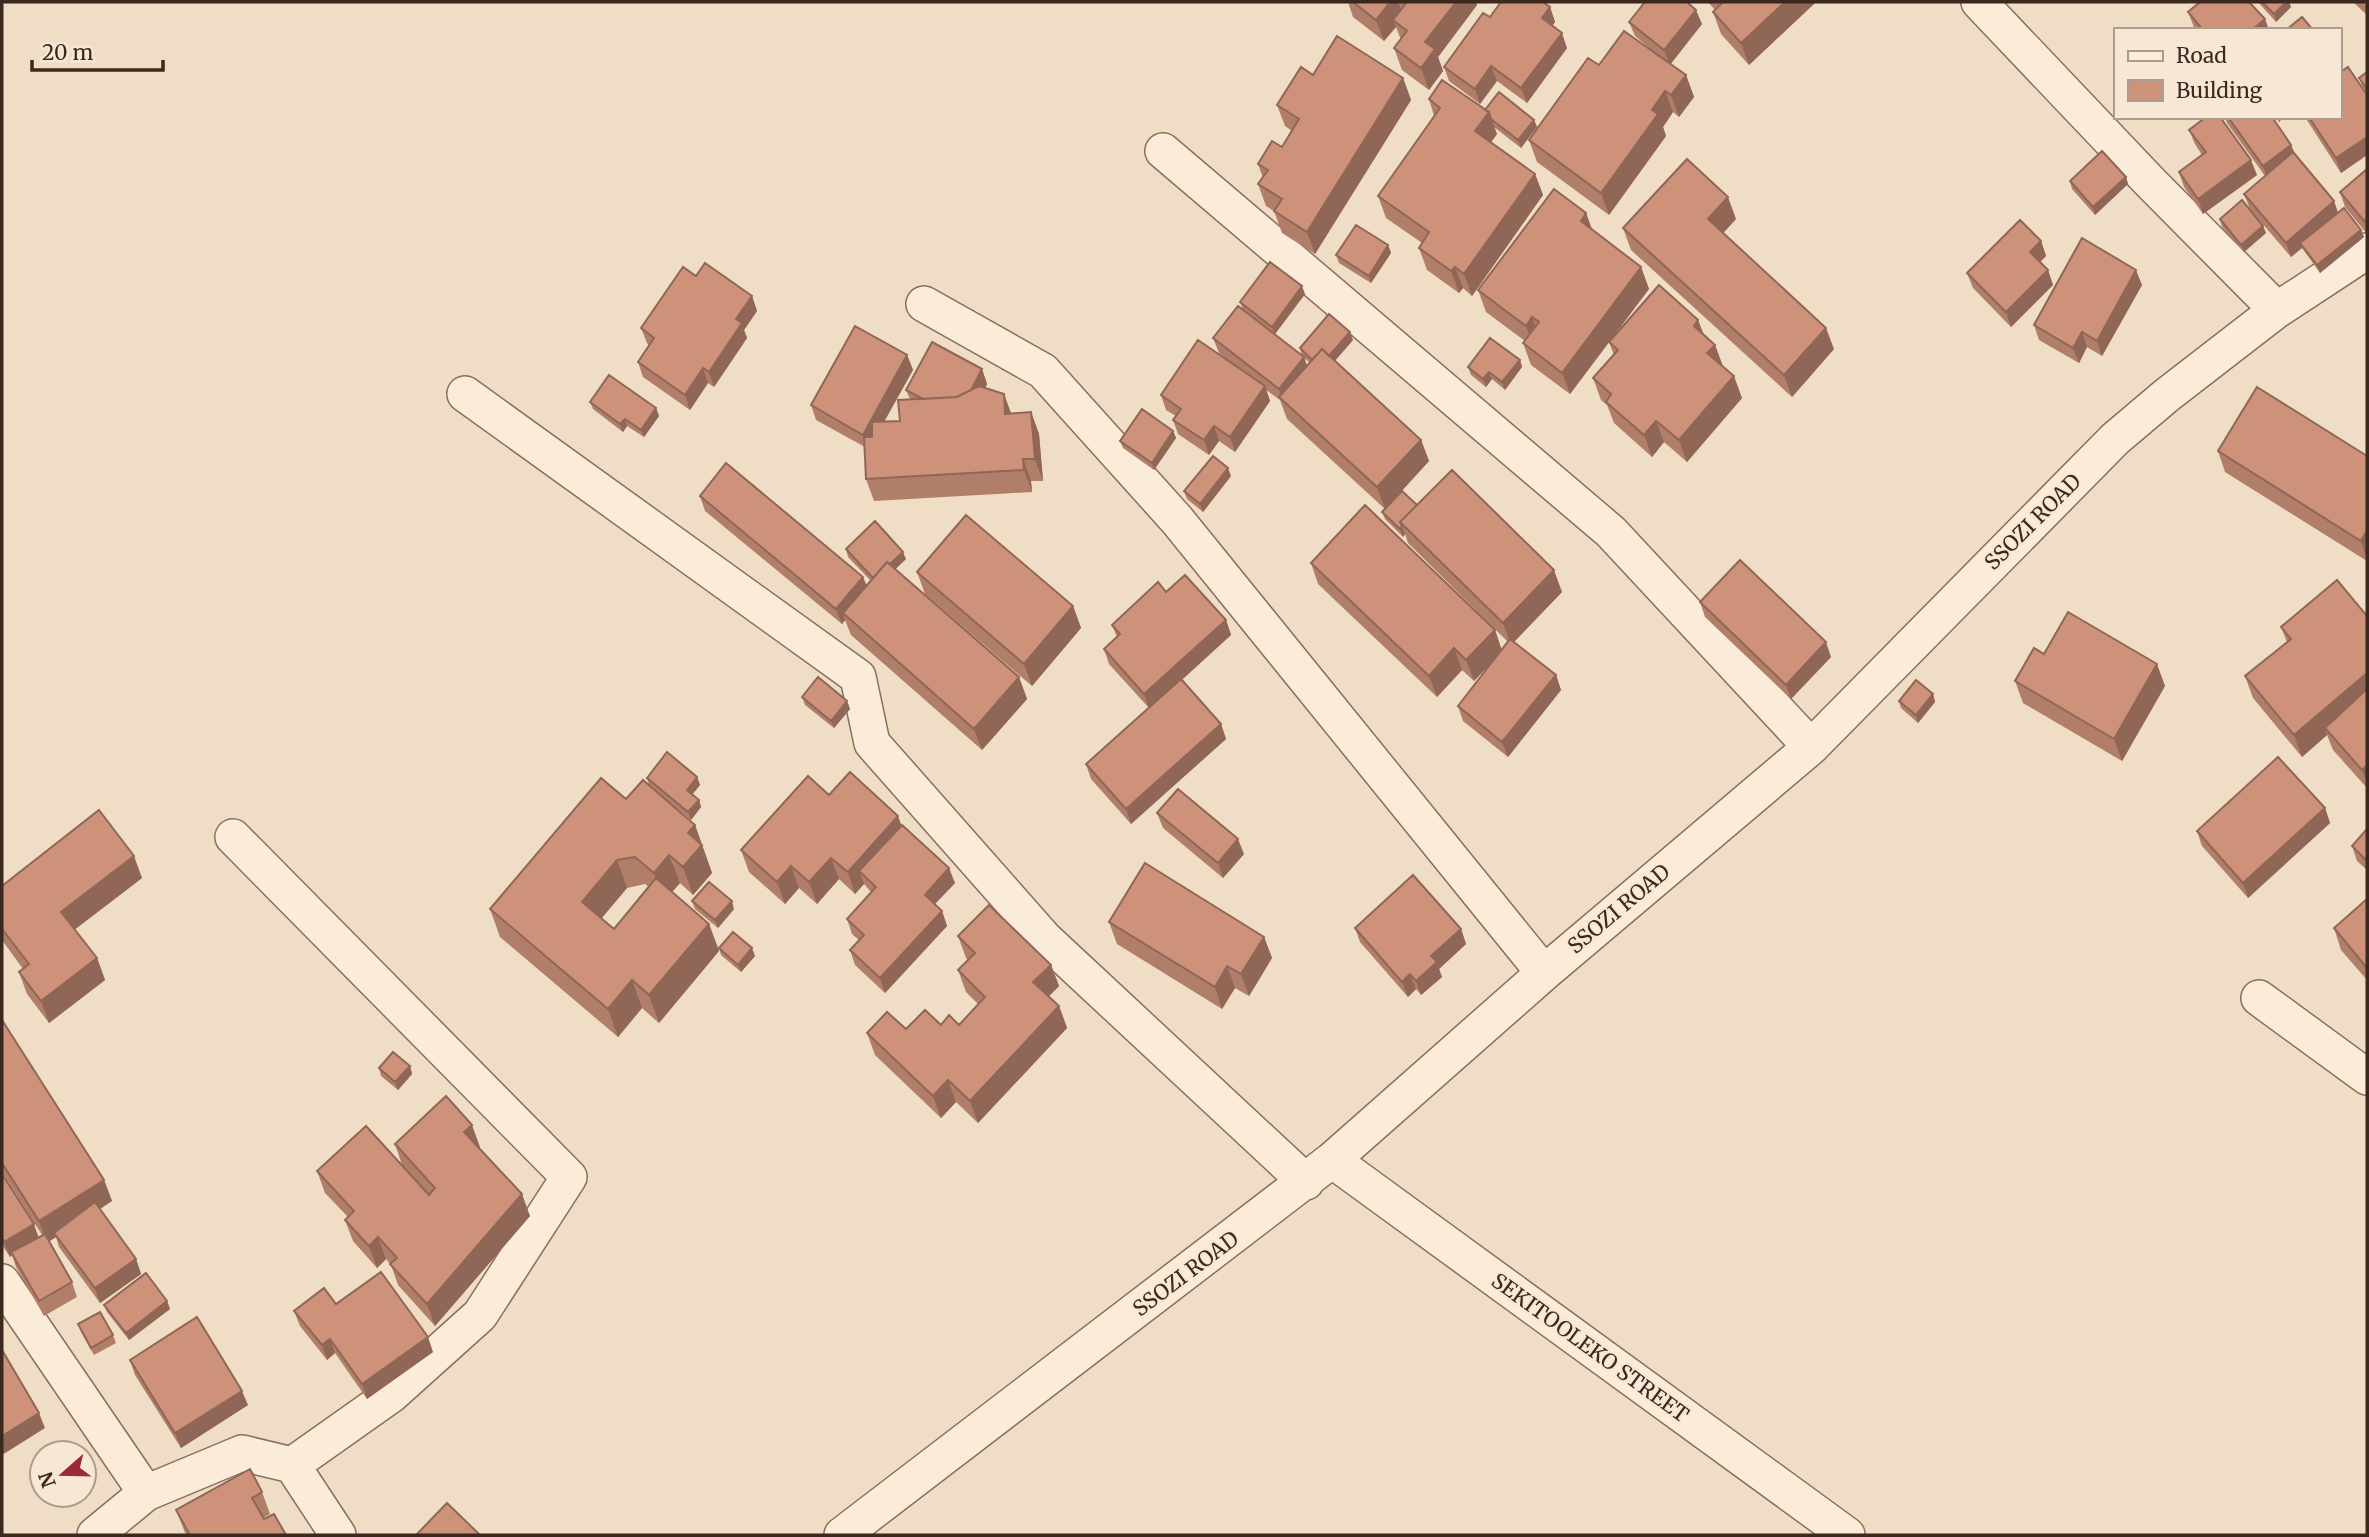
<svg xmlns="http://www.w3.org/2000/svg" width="2369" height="1537" viewBox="0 0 2369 1537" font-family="Merriweather,serif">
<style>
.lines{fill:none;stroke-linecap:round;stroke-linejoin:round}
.street-casing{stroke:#8b6e5b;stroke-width:38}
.street{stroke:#faecd9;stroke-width:35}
.wall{fill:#b17e6a;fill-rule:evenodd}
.shaded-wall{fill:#906656}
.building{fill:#ce927b;stroke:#906656;stroke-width:2}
.labels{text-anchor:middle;stroke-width:5;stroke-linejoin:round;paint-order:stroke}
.street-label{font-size:21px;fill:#3b291f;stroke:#f7e8d6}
</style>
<rect width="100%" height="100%" fill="#efddc6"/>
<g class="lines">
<defs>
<path id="street" d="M1979 2 2151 183 2277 310
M1163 151 1611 532 1811 747
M924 304 1043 371 1177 520 1544 973
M465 394 858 677 872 743 1045 939 1306 1182
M233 837 569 1177 480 1315 391 1395 292 1465
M2259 998 2367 1077
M1332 1160 1847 1535
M2 1282 146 1493 242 1453 292 1465 338 1535
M95 1535 146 1493
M842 1535 1332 1160 1544 973 1811 747 2115 439 2167 395 2277 310 2367 251"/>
</defs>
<use href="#street" class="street-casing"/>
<use href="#street" class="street"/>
</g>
<path class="wall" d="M1348 2H1476L1477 5 1438 57 1443 71 1429 90 1402 70 1394 48 1401 40 1396 27 1384 41 1353 17Z
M1708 2H1816L1749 65 1721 34 1713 12 1715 10Z
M2258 2H2289L2291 7 2276 22Z
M2353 2H2367V15Z
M1550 7 1555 22 1552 26 1567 48 1527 103 1497 81 1480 104 1449 81 1444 67 1490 17Z
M2188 12 2269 30H2196L2194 27Z
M1629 22 1702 24 1670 64 1686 75 1694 97 1679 117 1673 112 1663 127 1666 136 1609 215 1537 162 1529 140 1599 65 1656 54 1635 36Z
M2342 72 2367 95V155L2341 173 2305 117H2339Z
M2367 72V93L2362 86 2359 78Z
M1313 75 1403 78 1411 100 1315 254 1282 233 1274 211 1266 206 1258 184 1263 178 1258 164 1282 147 1292 131 1285 126 1277 105Z
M1429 99 1534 120 1537 127 1521 148 1494 127 1497 134 1491 142 1535 174 1543 195 1472 296 1463 288 1459 293 1427 270 1419 248 1422 243 1386 218 1378 196 1434 116Z
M2225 117H2272L2291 145 2295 154 2334 201 2338 213 2361 230 2364 237 2320 273 2302 248 2291 257 2250 209 2244 194 2265 176 2227 123Z
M2189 130 2257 175 2203 214 2184 187 2179 172 2202 155 2195 144Z
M2367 169V234L2345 207 2340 192Z
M2126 177 2128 184 2095 215 2072 189 2070 181Z
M1586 213 1592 230 1641 267 1649 289 1570 394 1531 365 1523 343 1525 341 1486 312 1478 290Z
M1736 219 1723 233 1834 349 1792 397 1631 250 1623 228Z
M2220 219 2263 226 2266 233 2244 252 2222 227Z
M2041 241 2046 256 2040 262 2048 270 2053 285 2011 327 1973 288 1967 273Z
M1388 245 1391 253 1371 283 1339 263 1336 255Z
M696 276 752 296 757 311 744 330 747 338 714 387 708 383 690 410 643 377 638 362 649 345 647 343 641 328Z
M2142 285 2102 356 2087 347 2079 363 2039 340 2034 325Z
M1305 294 1275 334 1243 310 1240 302Z
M1698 320 1704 335 1715 345 1723 366 1742 398 1687 462 1664 442 1652 457 1614 423 1607 405 1601 400 1593 378 1614 355 1609 342Z
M1213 338 1304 357 1307 366 1310 363 1302 356 1300 348 1353 340 1335 361 1421 440 1429 461 1390 504 1417 505 1562 592 1514 642 1556 675 1561 690 1508 757 1463 721 1458 706 1490 664 1474 681 1462 670 1437 697 1318 584 1311 563 1495 630 1502 650 1508 642 1408 543 1405 534 1403 537 1385 519 1382 512 1385 509 1287 419 1280 400 1266 390 1270 401 1235 452 1219 441 1209 455 1178 434 1173 420 1176 416 1166 410 1161 395 1235 366 1219 353Z
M907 355 913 370 884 421H900L910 399 906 390 982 369 987 384 985 388 1004 394 1011 414 1031 412 1039 434 1043 481H1031L1032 492 874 501 866 479 865 447 816 420 811 405Z
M1520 360 1522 367 1505 390 1492 379 1486 387 1471 375 1468 367Z
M590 402 656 408 659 416 644 437 627 426 623 432 593 409Z
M1173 431 1176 438 1154 470 1123 448 1120 441Z
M2218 451 2367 456V561L2225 472Z
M1231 476 1203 512 1187 499 1184 491Z
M700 496 867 586 871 581 848 557 846 549 906 559 895 569 1019 677 1027 699 982 750 851 635 845 620 842 624 705 511Z
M917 572 1073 606 1081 628 1032 686 925 594Z
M1166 592 1226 620 1231 635 1182 680 1221 724 1226 739 1131 824 1091 779 1086 764 1149 708 1109 664 1104 649 1117 637 1112 625Z
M1700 602 1831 657 1791 699 1705 617Z
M2367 616V788L2333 750 2327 735 2302 757 2253 698 2245 676 2287 642 2281 627Z
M2015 681 2165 686 2122 761 2023 703Z
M1933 694 1935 702 1918 723 1901 708 1899 701Z
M802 697 847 701 850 709 834 728 805 705Z
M697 777 700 785 692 795 699 800 701 807 691 820 649 785 647 778Z
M829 795 901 825 955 883 935 904 942 911 947 926 885 993 855 965 850 950 859 940 852 934 847 919 871 892 864 884 855 894 839 879 817 904 799 888 785 904 749 872 741 850Z
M626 799 695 825 712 873 693 895 680 883 672 892 709 924 719 951 659 1023 642 1008 618 1037 500 937 490 909ZM645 884 649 887 614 929 602 918 627 888Z
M2325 808 2330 823 2248 898 2202 846 2197 831Z
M1157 813 1244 854 1223 878 1163 828Z
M2367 829V870L2357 861 2352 846Z
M142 878 75 929 97 958 105 980 49 1023 27 994 19 972 23 969 2 940V886Z
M2367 899V980L2341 950 2334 928Z
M692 901 734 909 718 928 695 909Z
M1109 922 1264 937 1272 958 1249 996 1235 988 1222 1009 1117 944Z
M1355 928 1461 929 1466 944 1439 969 1442 977 1421 995 1416 989 1408 997 1360 942Z
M958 936 1051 965 1059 986 1048 997 1059 1006 1067 1028 978 1123 956 1102 941 1118 875 1055 867 1033 906 1029 941 1025H959L978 1004 966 992 958 970 968 960 966 958Z
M719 948 755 956 741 972 721 955Z
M2 1020 104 1180 112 1201 100 1209 136 1259 141 1274 100 1303 59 1247 56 1237 49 1241 72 1282 77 1297 44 1316 16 1267 12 1255 10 1257 2 1245V1174L39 1237 42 1235 2 1172Z
M410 1066 412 1074 398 1090 381 1076 379 1068Z
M395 1144 480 1147 478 1148 530 1216 435 1326 398 1285 391 1265 386 1259 377 1268 353 1241 345 1220 348 1217 325 1193 317 1171 429 1195 402 1165Z
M167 1301 170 1309 129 1340 107 1312 104 1305Z
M336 1304 433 1352 367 1399 335 1353 327 1360 300 1326 294 1311Z
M78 1324 113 1335 116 1343 94 1355 81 1332Z
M130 1360 248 1405 181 1448 135 1375Z
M262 1492 270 1514 263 1518 286 1535H186L176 1510Z"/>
<path class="shaded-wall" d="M1390 2H1398L1404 17 1393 20 1396 27 1384 41 1376 20Z
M1456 2H1476L1477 5 1438 57 1443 71 1429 90 1421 68 1425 42Z
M1785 2H1816L1749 65 1741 43Z
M2286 2H2289L2291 7 2276 22 2274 14Z
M1550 7 1555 22 1547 33 1542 18Z
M1696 10 1702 24 1670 65 1664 50Z
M2265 19 2269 30H2252Z
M1562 33 1567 48 1527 103 1521 88Z
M1491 66 1497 81 1480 104 1475 89Z
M1686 75 1694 97 1679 117 1671 95Z
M1403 78 1411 100 1315 254 1307 232Z
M1665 91 1673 112 1663 127 1666 136 1609 215 1601 193 1652 110Z
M1489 112 1497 134 1483 153 1475 131Z
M2277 117H2284L2279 122Z
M1534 120 1537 127 1521 148 1518 140Z
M2367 137V155L2341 173 2336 158Z
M2291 145 2297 160 2268 181 2263 166Z
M2251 160 2257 175 2203 214 2198 199Z
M1535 174 1543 195 1472 296 1464 274Z
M2126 177 2128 184 2095 215 2093 207Z
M1728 197 1736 219 1716 241 1708 219Z
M2334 201 2339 216 2300 243 2302 248 2291 257 2286 243Z
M1586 213 1594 235 1581 221Z
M2367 218V231L2364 221Z
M2263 226 2266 233 2244 252 2241 245Z
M2361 230 2364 237 2320 273 2317 265Z
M2041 241 2046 256 2035 267 2030 252Z
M1388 245 1391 253 1371 283 1369 276Z
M1455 267 1463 288 1459 293 1451 271Z
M1641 267 1649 289 1570 394 1562 373Z
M2048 270 2053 285 2011 327 2006 312Z
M2136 270 2142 285 2102 356 2097 341Z
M1302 286 1305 294 1275 334 1272 327Z
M752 296 757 311 744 330 747 338 714 387 709 372 736 319Z
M1532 317 1540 338 1534 348 1526 326Z
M1698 320 1706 342 1694 326Z
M1826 328 1834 349 1792 397 1784 375Z
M1350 332 1353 340 1323 374 1320 367Z
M2082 332 2087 347 2079 363 2073 348Z
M1715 345 1723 367 1707 353Z
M907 355 913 370 869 449 863 435Z
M1304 357 1309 372 1283 402 1279 389Z
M1520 360 1522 367 1505 390 1502 382Z
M703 368 708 383 690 410 685 395Z
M982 369 987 384 976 407 957 403Z
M1489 372 1492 379 1486 387 1483 379Z
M1734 376 1742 398 1687 462 1679 440Z
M1265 386 1270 401 1235 452 1230 437Z
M1004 394 1012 416 1005 414Z
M656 408 659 416 644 437 641 430Z
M1031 412 1039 434 1043 481 1035 459Z
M625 419 627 426 623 432 620 424Z
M1656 421 1664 442 1652 457 1644 435Z
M1214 426 1219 441 1209 455 1204 440Z
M1173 431 1176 438 1154 470 1152 463Z
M1421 440 1429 461 1385 509 1377 487Z
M1023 459 1031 481 1032 492 1024 470Z
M1228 468 1231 476 1203 512 1200 504Z
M1402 527 1405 534 1403 537 1400 529Z
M2367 530V559L2361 541Z
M903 552 906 559 877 587 874 579Z
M1554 570 1562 592 1511 645 1503 623Z
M863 577 869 591 843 613 845 620 842 624 836 609Z
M1073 606 1081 628 1032 686 1024 664Z
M1226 620 1231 635 1149 709 1144 694Z
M1495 630 1502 652 1474 681 1466 660Z
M1826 642 1831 657 1791 699 1786 685Z
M1454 648 1462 670 1437 697 1429 676Z
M2157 664 2165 686 2122 761 2114 739Z
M2367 673V702L2325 728 2327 735 2302 757 2294 735Z
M1556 675 1561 690 1508 757 1502 742Z
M1019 677 1027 699 982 750 974 729Z
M1933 694 1935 702 1918 723 1916 715Z
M847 701 850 709 834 728 831 721Z
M1221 724 1226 739 1131 824 1126 809Z
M2367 765V783L2362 770Z
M697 777 700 785 689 798 687 790Z
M699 800 701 807 691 820 688 812Z
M2325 808 2330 823 2248 898 2243 883Z
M898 816 906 838 859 871 864 884 855 894 848 872Z
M695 825 712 873 693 895 683 867 688 833Z
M1238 839 1244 854 1223 878 1218 863Z
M669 855 680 883 664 901 654 873Z
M134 856 142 878 69 934 61 912Z
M831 858 839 879 817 904 809 882Z
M617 860 627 888 592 929 582 902Z
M791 866 799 888 785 904 777 882Z
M949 868 955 883 930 909 925 895Z
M732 901 734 909 718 928 715 920Z
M942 911 947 926 885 993 880 978Z
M709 924 719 951 659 1023 649 995Z
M1461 929 1466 944 1439 969 1442 977 1421 995 1416 981 1431 956Z
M1264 937 1272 958 1249 996 1241 974Z
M752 948 755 956 741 972 738 965Z
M97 958 105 980 49 1023 41 1001Z
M1051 965 1059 986 1041 1004 1033 982Z
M1227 966 1235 988 1222 1009 1215 987Z
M1410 974 1416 989 1408 997 1402 982Z
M632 980 642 1008 618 1037 608 1009Z
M1059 1006 1067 1028 978 1123 970 1101Z
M410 1066 412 1074 398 1090 395 1082Z
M948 1080 956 1102 941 1118 933 1096Z
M472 1125 480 1147 472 1154 464 1132Z
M104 1180 112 1201 57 1236 54 1233 56 1237 47 1243 39 1221Z
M522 1194 530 1216 435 1326 427 1304Z
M34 1224 39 1239 11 1252 12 1255 10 1257 4 1242Z
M378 1237 386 1259 377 1268 369 1246Z
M136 1259 141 1274 100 1303 95 1288Z
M167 1301 170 1309 129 1340 126 1333Z
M428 1337 433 1352 367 1399 362 1384Z
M330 1339 335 1353 327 1360 322 1345Z
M242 1391 248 1405 181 1448 175 1433Z
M39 1413 45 1428 2 1455V1436Z"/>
<path class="building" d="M1353 2H1390L1376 20Z
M1405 2H1456L1425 42 1435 49 1421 68 1394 48 1407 31 1393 20 1406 3Z
M1501 2H1543L1550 7 1542 18 1562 33 1521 88 1491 66 1475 89 1444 67 1483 13 1490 17Z
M1645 2H1687L1696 10 1664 50 1629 22Z
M1720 2H1785L1741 43 1713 12 1722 3Z
M2200 2H2249L2265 19 2252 30H2203L2188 12Z
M2262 2H2286L2274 14Z
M2302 17 2313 30H2286Z
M1624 31 1686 75 1671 95 1665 91 1652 110 1658 114 1601 193 1529 140 1588 58 1599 65Z
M1337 36 1403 78 1307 232 1274 211 1282 199 1258 184 1268 170 1258 164 1272 141 1282 147 1299 119 1277 105 1301 67 1313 75Z
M2348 67 2367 95V137L2336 158 2309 117H2339V73Z
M2367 72V89L2359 78Z
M1442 80 1489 112 1475 131 1535 174 1464 274 1455 267 1451 271 1419 248 1429 232 1378 196 1440 108 1429 99Z
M1499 92 1534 120 1518 140 1491 119 1489 112 1485 110Z
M2206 117H2220L2251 160 2198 199 2179 172 2206 152 2189 130Z
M2228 117H2272L2291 145 2263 166Z
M2102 151 2126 177 2093 207 2070 181Z
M2293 152 2334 201 2286 243 2244 194Z
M1687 159 1728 197 1708 219 1826 328 1784 375 1623 228Z
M2367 169V218L2364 221 2340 192Z
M1554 189 1586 213 1581 221 1641 267 1562 373 1523 343 1539 322 1532 317 1526 326 1478 290Z
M2242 200 2263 226 2241 245 2220 219Z
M2344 208 2361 230 2317 265 2300 243Z
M2020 220 2041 241 2030 252 2048 270 2006 312 1967 273Z
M1356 225 1388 245 1369 276 1336 255Z
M2082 238 2136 270 2097 341 2082 332 2073 348 2034 325Z
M1270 262 1302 286 1272 327 1240 302Z
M705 263 752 296 736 319 742 323 709 372 703 368 685 395 638 362 654 338 641 328 683 267 696 276Z
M1659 285 1698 320 1694 326 1715 345 1707 353 1734 376 1679 440 1656 421 1644 435 1606 402 1611 394 1593 378 1618 350 1609 342Z
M1238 306 1304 357 1279 389 1213 338Z
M1329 314 1350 332 1329 356 1322 349 1312 360 1300 348Z
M855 326 907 355 863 435 811 405Z
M1490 338 1520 360 1502 382 1489 372 1483 379 1468 367Z
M1198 340 1265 386 1230 437 1214 426 1204 440 1173 420 1181 409 1161 395Z
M932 342 982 369 971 390 957 397 923 399 906 390Z
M1322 349 1421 440 1377 487 1279 397Z
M609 375 656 408 641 430 625 419 620 424 590 402Z
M979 386 1004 394 1005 414 1031 412 1035 459H1023L1024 470 866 479 864 437H872V422L900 421 898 400 957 397Z
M2257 387 2367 456V530L2361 541 2218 451Z
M1142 409 1173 431 1152 463 1120 441Z
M1213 456 1228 468 1200 504 1184 491Z
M726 463 863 577 836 609 700 496Z
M1452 470 1554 570 1503 623 1400 522Z
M1402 491 1417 505 1400 522 1402 527 1400 529 1382 512Z
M1365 505 1495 630 1466 660 1454 648 1429 676 1311 563Z
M966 515 1073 606 1024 664 917 572Z
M875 521 903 552 890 564 887 562 873 578 846 549Z
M1740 560 1826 642 1786 685 1700 602Z
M887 562 1019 677 974 729 843 613Z
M1185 575 1226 620 1144 694 1104 649 1120 634 1112 625 1158 582 1166 592Z
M2337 580 2367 616V673L2294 735 2245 676 2291 639 2281 627Z
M2068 612 2157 664 2114 739 2015 681 2034 648 2044 654Z
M1510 639 1556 675 1502 742 1458 706Z
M818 677 847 701 831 721 802 697Z
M1181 679 1221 724 1126 809 1086 764Z
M1916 680 1933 694 1916 715 1899 701Z
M2367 689V765L2362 770 2325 728Z
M667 752 697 777 687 790 699 800 688 812 647 778Z
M2278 757 2325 808 2243 883 2197 831Z
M850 772 898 816 848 872 831 858 809 882 791 866 777 882 741 850 808 776 829 795Z
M601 778 626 799 643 780 695 825 688 833 702 845 683 867 669 855 654 873 635 857 617 860 582 902 614 929 656 878 709 924 649 995 632 980 608 1009 490 909Z
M1178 789 1238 839 1218 863 1157 813Z
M99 810 134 856 61 912 97 958 41 1001 19 972 29 964 2 929V886Z
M902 825 949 868 925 895 942 911 880 978 850 950 864 935 847 919 876 887 859 871Z
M2367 829V861L2352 846Z
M1145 863 1264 937 1241 974 1227 966 1215 987 1109 922Z
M1413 875 1461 929 1431 956 1437 962 1416 981 1410 974 1402 982 1355 928Z
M709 882 732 901 715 920 692 901Z
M2367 899V968L2334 928Z
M989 905 1051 965 1033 982 1059 1006 970 1101 948 1080 933 1096 867 1033 887 1012 906 1029 925 1010 941 1025 949 1015 959 1025 985 997 958 970 975 953 958 936Z
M733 932 752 948 738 965 719 948Z
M2 1020 104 1180 39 1221 2 1163Z
M393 1052 410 1066 395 1082 379 1068Z
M446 1096 472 1125 464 1132 522 1194 427 1304 390 1264 397 1258 378 1237 369 1246 345 1220 354 1211 317 1171 366 1126 429 1195 435 1188 395 1144Z
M2 1174 34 1224 4 1242 2 1238Z
M95 1202 136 1259 95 1288 54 1233Z
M45 1234 72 1282 39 1301 11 1252Z
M381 1272 428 1337 362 1384 330 1339 322 1345 294 1311 324 1288 336 1304Z
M146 1273 167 1301 126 1333 104 1305Z
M100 1312 113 1335 91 1348 78 1324Z
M197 1317 242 1391 175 1433 130 1360Z
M2 1350 39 1413 2 1436Z
M250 1469 262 1492 252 1498 264 1519 274 1514 286 1535H190L176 1510Z
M447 1503 480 1535H416Z"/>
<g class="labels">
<g class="street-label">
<text transform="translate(2033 522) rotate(-45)" y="7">SSOZI ROAD</text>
<text transform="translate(1619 909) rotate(-40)" y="7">SSOZI ROAD</text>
<text transform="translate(1186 1274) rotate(-37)" y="7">SSOZI ROAD</text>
<text transform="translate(1590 1348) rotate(36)" y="7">SEKITOOLEKO STREET</text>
</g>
</g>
<rect width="2369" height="1537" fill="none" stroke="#3b291f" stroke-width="7"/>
<rect x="2114" y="28" width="228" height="91" fill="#f7e8d6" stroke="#ac9c8d" stroke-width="2"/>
<rect x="2128" y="51" width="35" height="10" fill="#faecd9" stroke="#ac9c8d" stroke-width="2"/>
<text x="2176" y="63" font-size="21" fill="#3b291f">Road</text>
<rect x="2128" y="80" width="35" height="21" fill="#ce927b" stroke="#ac9c8d" stroke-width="2"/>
<text x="2176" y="98" font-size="21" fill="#3b291f">Building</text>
<g transform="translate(63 1474) rotate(250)"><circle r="33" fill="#f7e8d6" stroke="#ac9c8d" stroke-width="2"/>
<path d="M0-5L12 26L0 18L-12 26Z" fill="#9c293a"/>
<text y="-10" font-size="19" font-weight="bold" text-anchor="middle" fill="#3b291f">N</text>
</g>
<path d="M32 60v10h131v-10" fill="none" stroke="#3b291f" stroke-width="3.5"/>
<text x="42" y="60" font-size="21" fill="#3b291f" stroke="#f7e8d6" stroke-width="5" paint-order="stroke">20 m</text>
</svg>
